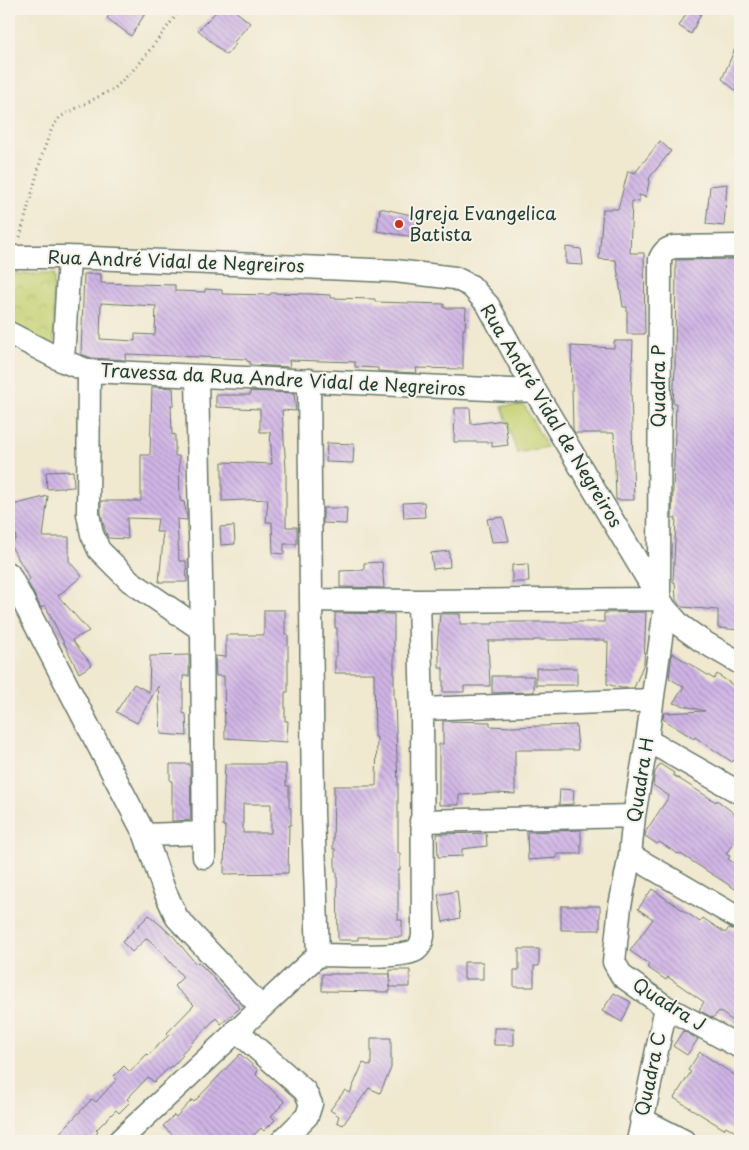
<svg xmlns="http://www.w3.org/2000/svg" width="749" height="1150" viewBox="0 0 749 1150" font-family="'Playpen Sans',sans-serif">
<style>
.grass{fill:#c5d274;stroke:#728854}
.park{fill:url(#park-crowns);stroke:#728854}
.building{fill:url(#building-back-hatch);fill-rule:evenodd}
.lines{fill:none;stroke-linecap:round;stroke-linejoin:round}
.minor-casing{stroke:#68796a;stroke-width:25}
.path{stroke:#68796a;stroke-width:3;stroke-dasharray:1 4;stroke-linecap:butt}
.minor{stroke:#fff;stroke-width:22}
.poi-dot{fill:#c8321e;stroke:#f7f3e8;stroke-width:2}
.labels{text-anchor:middle;stroke-width:4;stroke-linejoin:round;paint-order:stroke}
.poi-label{font-size:18px;fill:#1f3d34;stroke:#f7f3e8;text-anchor:start}
.street-label{font-size:18px;fill:#1f3d34;stroke:#f7f3e8}
</style>
<defs>
<pattern id="park-crowns" width="20" height="18" patternUnits="userSpaceOnUse" patternTransform="scale(1.25)"><rect width="20" height="18" fill="#c5d274"/><path d="M2 6a3 3 0 1 1 6 0M12 15a3 3 0 1 1 6 0" fill="none" stroke="#a9b565"/></pattern>
<pattern id="building-back-hatch" width="6" height="6" patternUnits="userSpaceOnUse" patternTransform="scale(1.25)"><rect width="6" height="6" fill="#d0b5e6"/><path d="M-1 5l2 2M0 0l6 6M5-1l2 2" fill="none" stroke="#a894bb"/></pattern>
</defs>
<rect width="100%" height="100%" fill="#f7f3e8"/>
<filter id="ink" filterUnits="userSpaceOnUse"><feTurbulence type="fractalNoise" baseFrequency=".02" numOctaves="2"/><feDisplacementMap in="SourceGraphic" scale="10" xChannelSelector="R" yChannelSelector="G"/><feConvolveMatrix kernelMatrix="1 2 1 2 8 2 1 2 1" color-interpolation-filters="sRGB"/></filter>
<filter id="wash" filterUnits="userSpaceOnUse"><feTurbulence type="fractalNoise" baseFrequency=".0096" numOctaves="4" result="noise"/><feDisplacementMap in="SourceGraphic" scale="20" xChannelSelector="R" yChannelSelector="G"/><feGaussianBlur stdDeviation="1.12" result="paint"/><feColorMatrix in="noise" values="0 0 0 0 0 0 0 0 0 0 0 0 0 0 0 0 0 1.4 0 .05"/><feComposite in="paint" operator="in"/></filter>
<g filter="url(#wash)">
<rect width="100%" height="100%" fill="#f0e8cf"/>
<path class="grass" d="M524 405 547 447 517 453 502 406Z"/>
<path class="park" d="M9 274H54V347L9 322Z"/>
<g id="blocks">
<path class="building" d="M114 9H148L131 36 107 18Z
M219 9H233L250 23 234 42 236 44 226 55 198 30Z
M689 9H703L691 34 679 26Z
M740 37V94L722 79Z
M660 141 671 151 650 177 646 197 639 195V202L632 201 630 253H644L645 334H627V307H623L616 260 599 259 603 209H618L628 171 635 173Z
M727 184 724 226 706 224 710 186Z
M380 208 420 217V238L377 231Z
M566 247 581 249 583 265 566 264Z
M740 259V630L718 628V610L682 607 676 600 675 582H673L676 518H672L676 403H673L675 367 676 260Z
M84 274H101V283L175 285V291L205 292V289L222 290V294L270 295 271 293 311 294 330 295V298L375 299V302L444 304V308H466L465 329H463V369L416 368 417 373 393 372 378 371V368L355 367V362L289 360 290 367 250 365V362L247 361 246 359 126 354 125 360 92 358 81 354ZM101 303 156 306 155 335 135 334V341L100 339Z
M614 341H633L631 390 634 500H616L614 433H575L573 429 571 346 614 348Z
M152 387 173 388 174 405H171L172 435 175 434V456H179L180 501 184 502 187 517V520L177 519 179 561H186L187 582H159L163 541H162L163 532H156L158 519 127 518 128 539 108 538 105 530 101 513V501H141V455H150Z
M250 391 294 393 296 411 282 410 286 469V527H297V544H284V554L273 553 272 522H266L268 499 222 501V462L272 464 270 432H260V409L216 407V395H250Z
M455 408H470L471 424 505 420 508 445 492 447V442H454Z
M327 443 354 444 353 463 326 462Z
M73 471 74 487 47 489 46 472Z
M48 496 43 537H69V561L82 576 58 596 89 631 72 640 92 665 79 673 45 605 41 608 27 581 30 579 9 543 16 539 9 506Z
M424 502 425 517 404 518 403 503Z
M323 508H347L346 524 323 523Z
M503 517 509 541 492 542 487 519Z
M234 526 235 544 221 545 220 527Z
M449 551 450 567 433 569 431 553Z
M382 562 384 588 340 587V571L364 570V563Z
M528 564 529 582H512V565Z
M264 610H285V634H288V692H285V721H288L287 742 225 738 224 676H216L215 656 226 657V635H264Z
M646 612 644 663 634 688H621L607 684 608 642H605V640H534V641H488L490 686H464V692H443V668H439V648H437L440 614H460V624H493V622H604V613Z
M335 613 394 614V700H395L398 786V853H400V870H398V920H402V937H358V940H338L337 872H335V849H333L334 786H376L377 737H375L374 673H335V656H337V628H335Z
M672 653 714 679 717 674 740 690V764L734 760 732 762 695 737 694 739 663 719 664 713 705 711 673 703 684 687 669 678Z
M189 655V676H183V713L186 714 187 736 161 734 158 686 137 723 116 712 134 684 149 692 150 656Z
M536 668H577V685H536Z
M492 676H534V692L492 693Z
M443 721 490 722V726L512 727 576 725 578 750H515V794L495 793 459 795V805H439V744H443Z
M170 764H190L191 820 172 821V781H170Z
M225 764H286V786H289V808H291V825H289L288 873 224 874 225 826H223V809ZM243 804H271V833H243Z
M660 764 674 773 673 775 716 802 717 800 740 818V833L726 854 730 856 728 859 740 867V892L679 853 678 854 659 842 657 844 645 836 646 831 668 798 669 796 653 785 655 772Z
M560 789 574 790 573 804 559 805Z
M581 830V854H557V858L528 860 527 832Z
M486 833 487 846 462 849V856L438 857 437 834Z
M652 889 700 922 703 918 725 933 729 928 740 932V1026L719 1011 713 1018 699 1010 704 1002 668 977 666 980 647 967 649 964 630 951 653 919 638 909Z
M457 891 460 918 443 922 438 895Z
M561 906H600V930H561Z
M149 915 174 937 196 964 198 962 208 972 240 1008 221 1024 216 1018 181 1054 183 1055 172 1067 171 1066 154 1082 148 1077 127 1099 130 1102 119 1113 116 1110 96 1130 98 1132 90 1141H52L92 1099 96 1102 116 1080 113 1077 124 1066 130 1072 147 1054 148 1055 169 1035 167 1033 194 1005 174 986 183 977 158 948 147 938 132 952 122 942Z
M519 949H539V966H534V987H514V970H519Z
M464 962H483V979H464Z
M390 970H410V987H390Z
M322 974H390V992L322 991Z
M614 993 631 1002 622 1022 602 1011Z
M494 1028H514V1045H494Z
M683 1031 698 1039 687 1055 673 1046Z
M371 1038H391V1068L380 1093 369 1088 343 1125 337 1122 339 1116 330 1110 345 1090 350 1093 363 1063 371 1066Z
M700 1052 740 1079V1135L726 1126 724 1129 674 1098 691 1072 688 1070Z
M240 1054 258 1070 256 1075 285 1102 271 1116 275 1120 264 1131 261 1128 248 1141H179L163 1126 174 1115 176 1117 192 1100 194 1102Z"/>
</g>
</g>
<g filter="url(#ink)">
<use href="#blocks" fill-opacity="0" stroke="#68796a" stroke-width="1"/>
<g class="lines">
<defs>
<path id="minor" d="M9 257H69L395 271 455 278 471 286 488 305 535 391 665 608 681 626 702 641 740 663
M9 333 63 361 89 371 535 391
M63 361 69 257
M89 371 88 514 92 534 99 550 130 581 202 630
M197 376 202 630 204 857
M309 380 313 813 318 955
M9 574 145 835 203 833
M311 600 419 601 659 599 660 259C663 252 666 249 674 247L740 246
M665 608 647 740 634 816 630 855 620 906 614 962 622 976 666 1007 740 1047
M422 709 652 700
M647 740 740 793
M421 821 634 816
M145 835 163 887 177 918 261 1007
M630 855 740 919
M236 1030 305 1091 311 1104 307 1116 282 1141
M641 1119 684 1141
M119 1141 318 955C338 955 402 959 416 950 421 946 422 941 423 936L422 709 419 601
M638 1141 666 1007"/>
</defs>
<use href="#minor" class="minor-casing"/>
<path class="path" d="M20 237 43 152 52 128 60 117 115 88 139 64 181 9"/>
<use href="#minor" class="minor"/>
</g>
</g>
<circle class="poi-dot" cx="399" cy="224" r="5"/>
<g class="labels">
<g class="poi-label">
<text x="409" y="220">Igreja Evangelica<tspan x="409" dy="21">Batista</tspan></text>
</g>
<g class="street-label">
<text transform="translate(176 262) rotate(2)" y="6">Rua André Vidal de Negreiros</text>
<text transform="translate(283 380) rotate(3)" y="6">Travessa da Rua Andre Vidal de Negreiros</text>
<text transform="translate(659 386) rotate(-90)" y="6">Quadra P</text>
<text transform="translate(551 416) rotate(59)" y="6">Rua André Vidal de Negreiros</text>
<text transform="translate(641 780) rotate(-81)" y="6">Quadra H</text>
<text transform="translate(669 1005) rotate(32)" y="6">Quadra J</text>
<text transform="translate(651 1074) rotate(-78)" y="6">Quadra C</text>
</g>
</g>
<rect width="749" height="1150" fill="none" stroke="#f7f3e8" stroke-width="30"/>
</svg>
